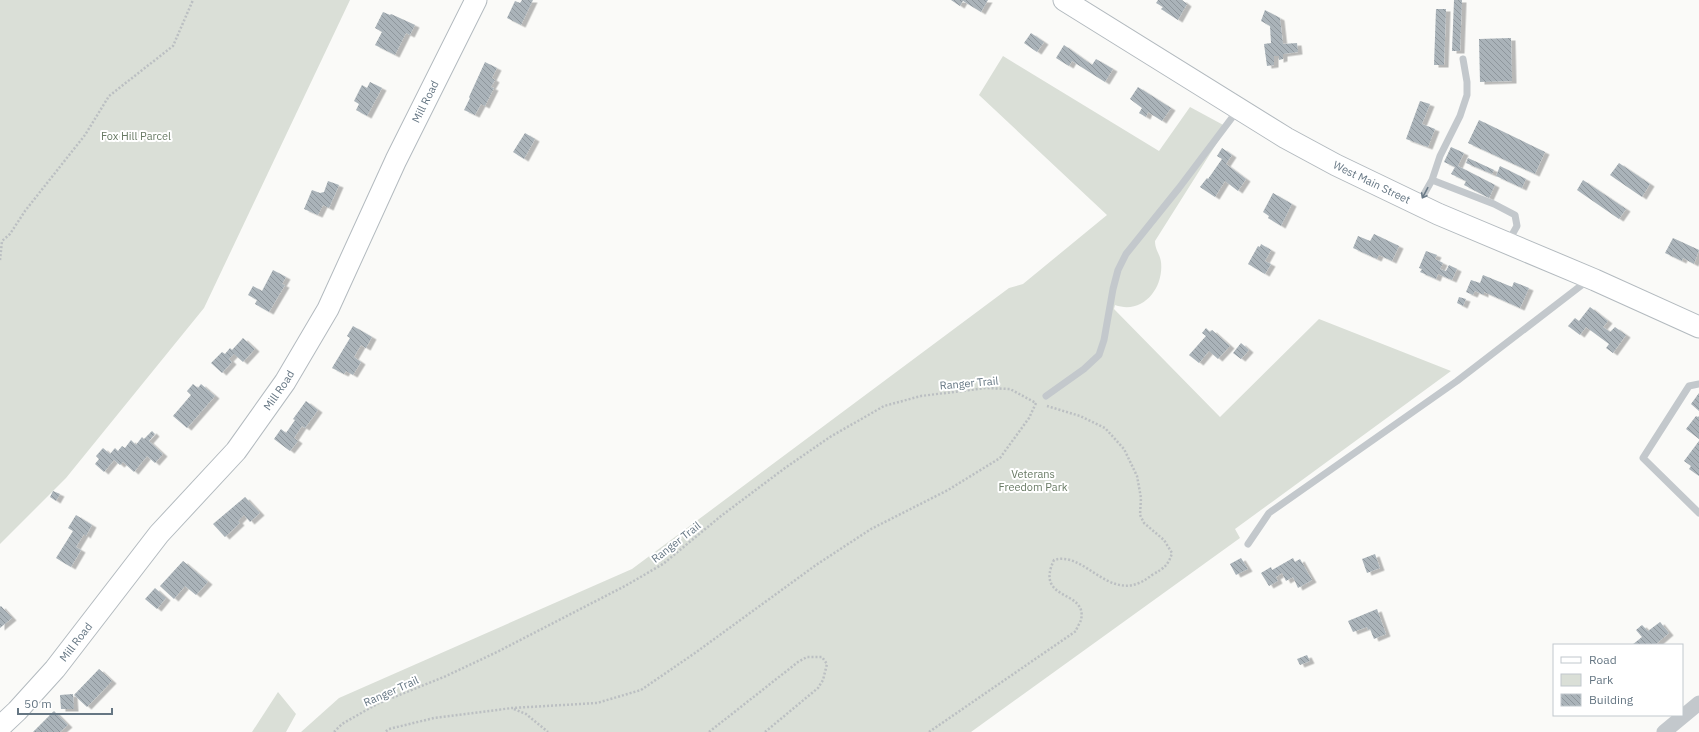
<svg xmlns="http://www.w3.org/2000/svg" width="1699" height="732" viewBox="0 0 1699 732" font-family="'IBM Plex Sans',sans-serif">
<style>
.park{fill:#dadfd7}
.building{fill:url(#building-back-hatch);filter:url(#shadow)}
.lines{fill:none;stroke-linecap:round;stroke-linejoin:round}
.secondary-casing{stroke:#b3babf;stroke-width:23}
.path{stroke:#bbbfc2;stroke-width:2.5;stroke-dasharray:2 2;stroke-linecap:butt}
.lane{stroke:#c3c8cc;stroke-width:7}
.street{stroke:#c3c8cc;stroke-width:15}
.secondary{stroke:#fff;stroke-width:21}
.oneway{stroke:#6a7a87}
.labels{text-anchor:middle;stroke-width:4;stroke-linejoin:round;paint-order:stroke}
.street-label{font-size:11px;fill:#657683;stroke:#fff}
.park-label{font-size:11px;fill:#687a64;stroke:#fff}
</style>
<defs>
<pattern id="building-back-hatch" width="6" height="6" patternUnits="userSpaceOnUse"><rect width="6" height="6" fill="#aab3b9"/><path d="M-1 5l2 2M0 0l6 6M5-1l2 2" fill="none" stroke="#8e969c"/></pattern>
<filter id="shadow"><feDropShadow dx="4.5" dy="2.5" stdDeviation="0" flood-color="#0004"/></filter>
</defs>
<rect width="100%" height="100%" fill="#fafaf8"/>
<path class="park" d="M0 0H350L204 308 66 478 0 544Z
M1003 56 1159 151 1190 107 1227 127 1155 241C1155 250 1160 254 1161 262 1164 288 1143 315 1115 305L1114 309 1220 417 1319 319 1451 371 1235 529 1240 538 971 732H301L339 698 632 569 1009 288 1023 284 1107 215 979 95Z
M278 692 296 714 286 732H252Z"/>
<path class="building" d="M522 0H533L521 25 507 18 515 1 520 3Z
M951 0H988L981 12 963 1 960 6Z
M1158 0H1182L1187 4 1178 20 1161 9 1163 7 1156 3Z
M1454 0H1462L1460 51H1452Z
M1436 9H1446L1444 65H1434Z
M1265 10 1280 18 1283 44 1297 43 1298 52 1283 54V59L1279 60V56H1274V65L1267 66 1264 44 1271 43 1270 26 1261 21Z
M383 12 390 15 391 14 415 25 410 35 406 33 395 55 375 45 382 32 375 28Z
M1031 33 1044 42 1037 52 1024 43Z
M1511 38 1512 81 1480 82 1479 39Z
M1064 45 1092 65 1096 59 1113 69 1105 82 1072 61 1069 66 1056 58Z
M485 62 497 68 492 78 495 80 491 87 494 88 485 106 481 104 475 115 464 110 470 98 469 97Z
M370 82 382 88 367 116 356 110 359 104 354 101 362 85 367 88Z
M1138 87 1171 108 1162 121 1148 112 1146 117 1139 113 1142 108 1130 99Z
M1420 101 1430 104 1422 124 1435 129 1428 147 1406 139Z
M1479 120 1545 152 1535 174 1468 143Z
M525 133 535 139 524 159 513 152Z
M1451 147 1464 153 1458 166 1495 185 1489 198 1464 185 1466 181 1451 174 1455 167 1444 162Z
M1222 148 1232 155 1226 164 1246 179 1238 191 1225 181 1215 197 1200 187 1207 178 1208 179 1222 159 1217 156Z
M1468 158 1494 170 1492 174 1466 163Z
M1619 163 1650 184 1642 197 1610 175Z
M1500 166 1526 179 1522 188 1496 176Z
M1583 180 1626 209 1619 219 1577 190Z
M328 181 339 185 329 208 323 205 318 215 304 209 312 190 320 193 324 192Z
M1273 193 1292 204 1281 226 1268 218 1269 216 1263 212Z
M1374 234 1399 246 1392 261 1379 255 1377 259 1353 248 1358 236 1370 241Z
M1673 238 1699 250 1694 264 1683 258 1682 261 1665 253Z
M1261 244 1271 250 1265 261 1271 264 1265 274 1248 264 1258 246 1260 247Z
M1426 251 1437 255 1435 259 1443 263 1440 269 1446 271 1449 265 1457 269 1452 280 1438 274 1436 279 1420 272 1422 269 1419 268Z
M273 270 286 277 282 284 285 285 269 312 255 304 257 300 248 295 253 286 262 291Z
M1483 275 1512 287 1514 282 1529 288 1520 308 1484 292V295L1475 291 1473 295 1466 292 1471 280 1480 283Z
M1459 297 1466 299 1463 306 1457 303Z
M1590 307 1608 321 1603 327 1610 332 1615 327 1626 335 1613 353 1606 348 1609 344 1586 327 1580 335 1568 326 1575 318 1579 321Z
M353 326 372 337 366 348 361 345 354 357 361 362 353 375 346 371 344 374 332 368 350 338 347 336Z
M1206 328 1210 332 1212 330 1230 346 1218 359 1209 351 1199 363 1189 355 1206 336 1202 333Z
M243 338 255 349 243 362 234 354 229 359 232 362 222 373 211 363 222 352 225 354 230 348 232 350Z
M1241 343 1249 350 1241 359 1233 353Z
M193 384 198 388 201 384 215 396 187 428 173 416 191 395 187 391Z
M1699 393V411L1691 404Z
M306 401 318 410 305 428 302 426 294 438 298 441 290 451 274 439 281 429 286 433 295 420 293 419Z
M1696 416 1698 417 1699 416V439L1686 429Z
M152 431 155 434 149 441 163 454 155 463 147 456 134 472 123 462 120 465 114 460 104 472 95 464 99 459 96 456 103 448 110 454 115 448 118 451 122 446 125 448 131 440 136 445 142 437 144 439Z
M1699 441V476L1689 469 1691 466 1684 461Z
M53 491 60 494 56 501 50 497Z
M245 497 260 513 250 522 244 515 238 521 240 523 225 537 213 524Z
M76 515 92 525 86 536 84 534 76 547 81 550 71 567 56 558 73 531 68 528Z
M1375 554 1380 568 1367 573 1362 559Z
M1241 558 1248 569 1236 575 1230 564Z
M1293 558 1295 562 1300 559 1312 580 1298 588 1293 577 1286 581 1282 573 1276 577 1278 581 1269 586 1261 573 1271 567 1272 570Z
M183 561 208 582 196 595 185 586 174 599 160 586Z
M155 588 166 598 157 609 145 599Z
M1 606 12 618 0 628V607Z
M1377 609 1386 634 1374 639 1370 629 1368 630 1367 627 1353 632 1348 621Z
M1660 622 1669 633 1655 645H1632L1642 637 1636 630 1642 625 1648 631Z
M1307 655 1310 661 1300 665 1297 659Z
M99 669 112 681 87 707 74 695Z
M73 694 74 709H61L60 695Z
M54 711 68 725 60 732H33Z"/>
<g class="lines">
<defs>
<g id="secondary">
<path id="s1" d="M1064 0 1286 138 1336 165 1438 214 1595 280 1699 327"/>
<path id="s2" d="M0 727 17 711 55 669 159 534 236 451 285 382 328 309 396 160 476 0"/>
</g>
</defs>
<use href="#secondary" class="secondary-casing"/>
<path class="path" d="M0 260 2 241 10 234 25 211 85 135 109 96 173 46 193 0
M514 709 526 714 548 732
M334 732 342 724 377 704 446 676 497 652 625 586 663 564 721 516 785 468 830 437 884 406 921 396 985 388 1010 389 1036 403 1029 418 1000 458 948 490 871 529 816 565 695 653 641 690 597 703 512 708 434 718 389 729 385 732
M709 732 798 662 807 657H822L827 664 823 680 818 688 765 732
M929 732 1076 631C1077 627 1080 623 1081 620 1088 589 1034 602 1054 560 1083 551 1106 597 1139 583 1144 581 1148 578 1152 575 1164 568 1168 566 1172 553L1164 540 1144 523 1140 515 1141 498 1137 476 1124 449 1105 428 1080 416 1047 406"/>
<path class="lane" d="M1432 180 1494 204 1515 215 1517 226 1508 242
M1419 203 1432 180 1440 156 1460 116 1467 95V82L1463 59
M1699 384 1689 386 1643 458 1699 513
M1046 396 1084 369 1099 355 1104 340 1113 289 1118 270 1126 254 1179 188 1237 111
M1248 544 1269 513 1457 381 1587 281"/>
<path class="street" d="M1664 732 1699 703"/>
<use href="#secondary" class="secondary"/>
</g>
<defs><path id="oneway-shaft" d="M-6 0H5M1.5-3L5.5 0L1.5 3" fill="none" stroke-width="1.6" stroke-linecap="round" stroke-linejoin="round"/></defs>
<use class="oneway" href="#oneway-shaft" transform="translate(1425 193) rotate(118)"/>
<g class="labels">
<g class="street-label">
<text dy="4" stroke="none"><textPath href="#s2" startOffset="762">Mill Road</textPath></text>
<text dy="4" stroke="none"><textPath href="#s1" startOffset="358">West Main Street</textPath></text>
<text transform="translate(969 383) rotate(-5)" y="4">Ranger Trail</text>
<text dy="4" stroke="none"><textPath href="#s2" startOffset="438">Mill Road</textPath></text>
<text transform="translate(676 542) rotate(-38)" y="4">Ranger Trail</text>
<text dy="4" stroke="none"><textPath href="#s2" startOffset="114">Mill Road</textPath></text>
<text transform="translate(391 691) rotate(-24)" y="4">Ranger Trail</text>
</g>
<g class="park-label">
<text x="136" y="140">Fox Hill Parcel</text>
<text x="1033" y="478">Veterans<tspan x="1033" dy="13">Freedom Park</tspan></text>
</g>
</g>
<rect x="1553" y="644" width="130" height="72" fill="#ffffff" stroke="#c1c8cd"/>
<rect x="1561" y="657" width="20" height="6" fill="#ffffff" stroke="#c1c8cd"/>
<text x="1589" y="664" font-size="12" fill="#657683">Road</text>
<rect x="1561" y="674" width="20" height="12" fill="#dadfd7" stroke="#c1c8cd"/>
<text x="1589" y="684" font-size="12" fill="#657683">Park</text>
<rect x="1561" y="694" width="20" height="12" fill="url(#building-back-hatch)" stroke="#c1c8cd"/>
<text x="1589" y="704" font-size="12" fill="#657683">Building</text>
<path d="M18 708v6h94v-6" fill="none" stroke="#657683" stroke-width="2"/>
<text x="24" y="708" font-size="12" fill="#657683" stroke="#ffffff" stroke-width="3" paint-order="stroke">50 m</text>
</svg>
